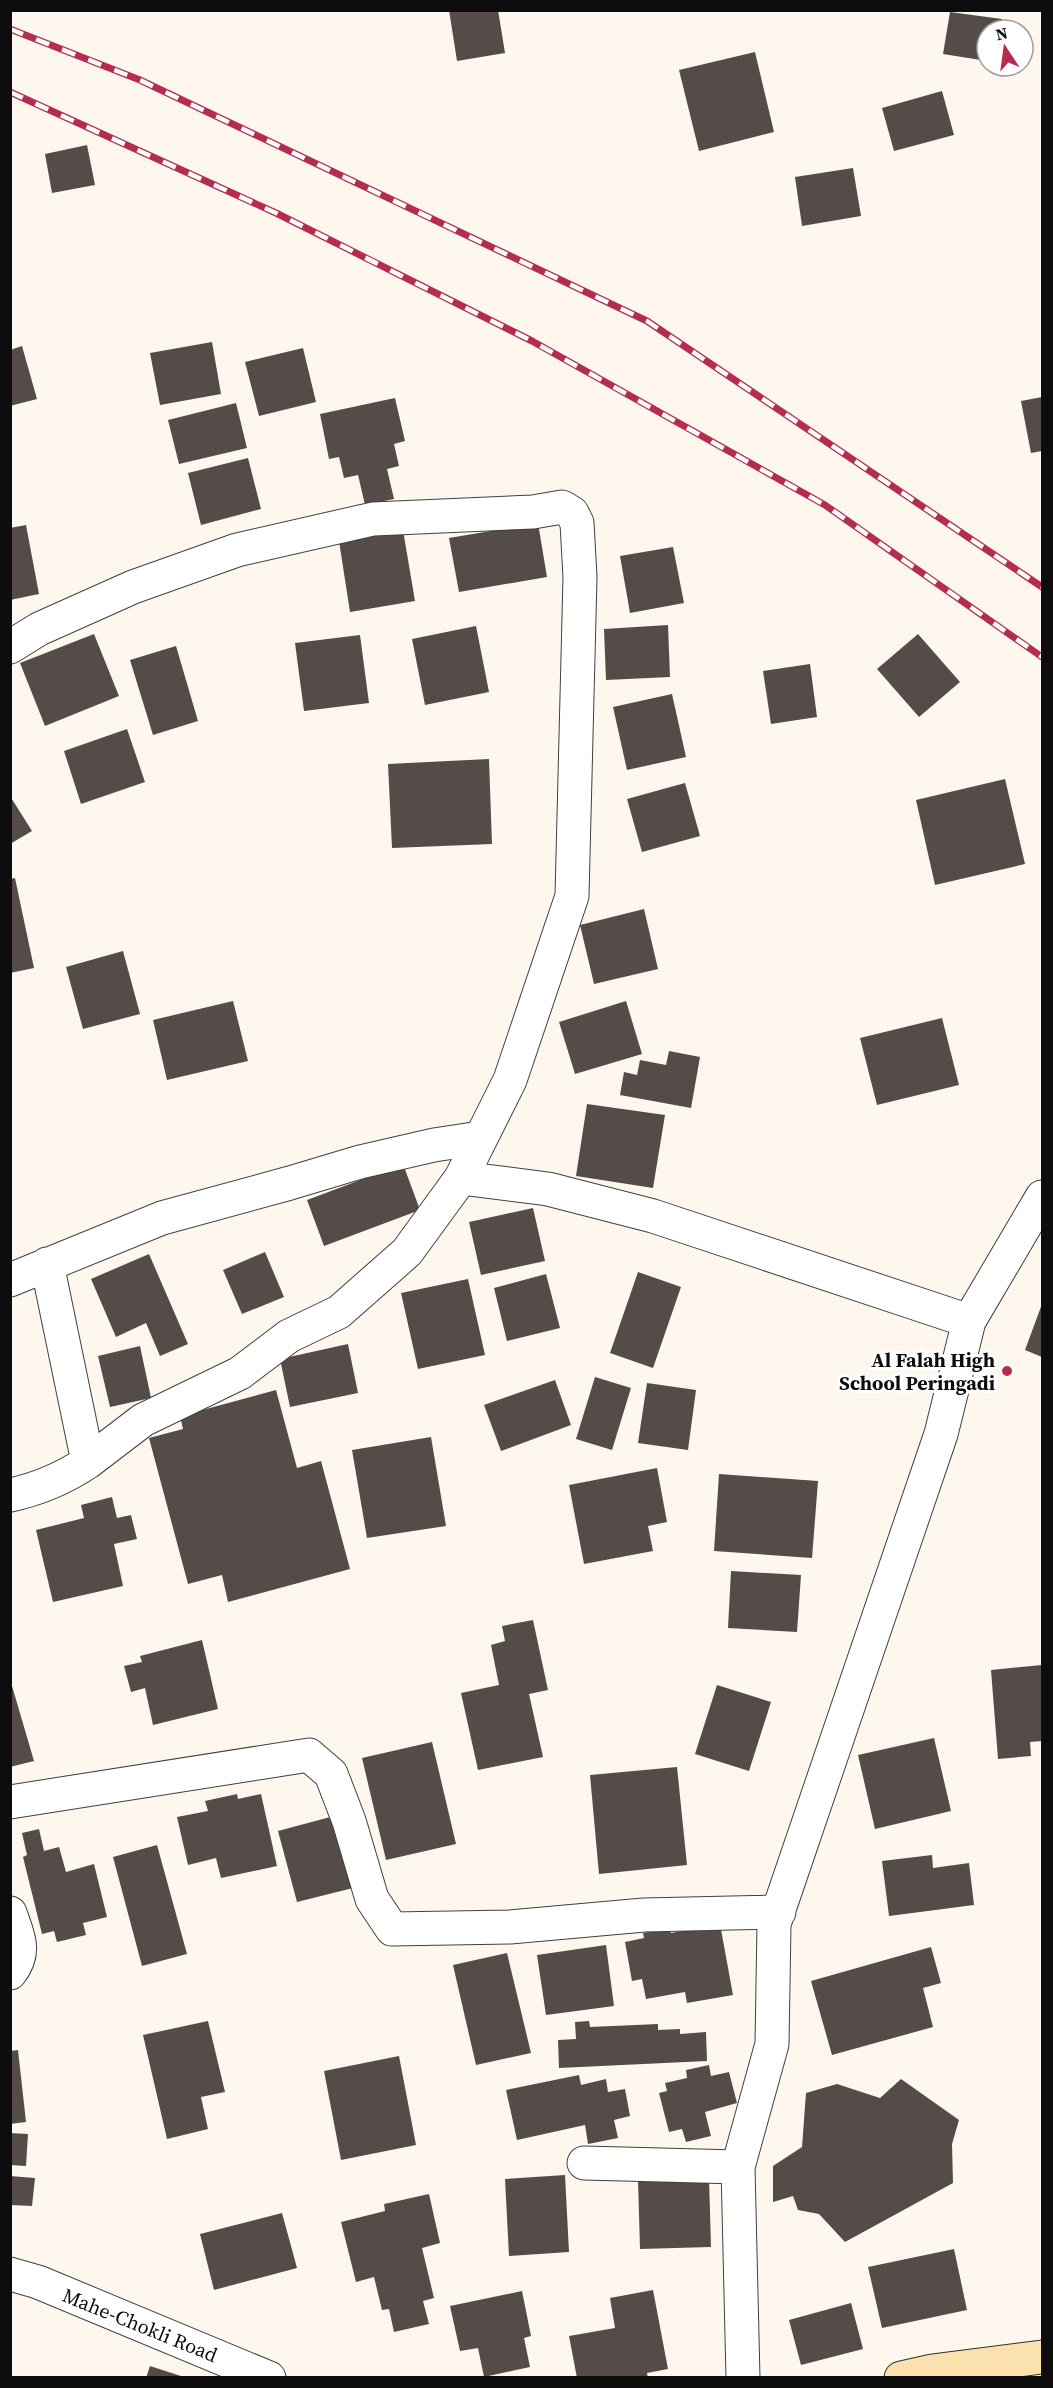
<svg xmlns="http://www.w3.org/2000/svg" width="1053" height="2388" viewBox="0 0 1053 2388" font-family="'Source Serif 4',serif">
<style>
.building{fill:#554c4a}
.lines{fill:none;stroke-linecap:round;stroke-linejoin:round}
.minor-casing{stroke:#404040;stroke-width:35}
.tertiary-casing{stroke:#404040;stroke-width:35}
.secondary-casing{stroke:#2f2f2f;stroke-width:35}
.minor{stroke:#fff;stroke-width:33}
.tertiary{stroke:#fff;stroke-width:33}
.secondary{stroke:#fae1ad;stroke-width:33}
.rail-casing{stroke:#b42d51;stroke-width:7}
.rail{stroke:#fff;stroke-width:4.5;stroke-dasharray:14;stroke-linecap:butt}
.poi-dot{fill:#b42d51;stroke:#fff;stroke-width:2}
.labels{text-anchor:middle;stroke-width:6;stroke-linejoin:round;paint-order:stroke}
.poi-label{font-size:20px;font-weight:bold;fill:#0d0d0d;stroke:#fff;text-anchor:end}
.street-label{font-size:20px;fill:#0d0d0d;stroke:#fff}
</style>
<rect width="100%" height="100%" fill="#fef7ee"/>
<path class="building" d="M449 10H498L505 53 457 61Z
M950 12 1002 19 1001 30H987V61L943 54Z
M755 52 774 132 699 151 679 70Z
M942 91 954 135 894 151 882 108Z
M87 145 95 185 52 193 45 154Z
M853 168 861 216 802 226 795 177Z
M212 342 221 394 160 405 150 353Z
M22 346 37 399 10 406V350Z
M303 348 316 402 259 416 245 362Z
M1042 397V451L1031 453 1021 401Z
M395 398 405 441 394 444 399 466 387 469 394 499 365 505 358 475 344 478 339 457 329 459 320 414Z
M236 403 247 448 179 464 168 420Z
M248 458 261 509 201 525 188 473Z
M538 523 547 577 459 592 449 538Z
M26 525 39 594 10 600V528Z
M403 530 415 601 350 612 339 541Z
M673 547 684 603 630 613 620 556Z
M668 625 670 677 606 680 604 629Z
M476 626 489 692 425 705 412 639Z
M94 634 119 696 45 726 20 663Z
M918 634 960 682 919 717 877 669Z
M360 635 369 703 304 711 295 643Z
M176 646 198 721 153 735 130 660Z
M810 664 817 717 771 724 763 671Z
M672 694 686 757 627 770 613 707Z
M127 729 145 782 81 804 64 751Z
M489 759 492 844 392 848 388 764Z
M1005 779 1025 864 935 885 916 800Z
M685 783 700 836 642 852 627 799Z
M10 796 32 831 10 844Z
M15 878 34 968 10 973V879Z
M644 909 658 969 594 984 580 925Z
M123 951 140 1014 83 1029 66 967Z
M233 1001 248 1061 167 1080 153 1020Z
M626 1001 642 1054 575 1074 559 1022Z
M942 1018 959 1085 877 1105 860 1038Z
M669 1051 700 1057 691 1108 620 1095 624 1072 637 1075 640 1060 666 1065Z
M587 1104 665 1115 653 1188 576 1176Z
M403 1164 420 1210 324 1246 307 1200Z
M533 1208 545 1261 481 1275 469 1222Z
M265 1252 284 1297 242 1314 223 1270Z
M149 1254 188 1344 160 1356 146 1323 116 1337 91 1279Z
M638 1272 681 1287 653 1368 610 1353Z
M546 1274 560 1328 507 1341 494 1288Z
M468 1279 485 1355 418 1369 401 1293Z
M1042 1304V1357L1025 1350Z
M348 1344 358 1393 290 1407 280 1359Z
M140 1346 151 1398 110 1407 98 1356Z
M595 1377 631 1388 612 1450 576 1439Z
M555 1380 571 1425 501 1451 484 1405Z
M647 1383 696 1390 688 1450 638 1443Z
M276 1390 297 1468 321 1461 350 1569 228 1602 222 1575 188 1584 149 1438 183 1429 180 1416Z
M431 1437 446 1526 367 1538 352 1450Z
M657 1468 667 1522 648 1526 653 1551 584 1564 569 1485Z
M719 1474 818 1481 812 1558 714 1551Z
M112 1497 117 1518 131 1515 137 1539 114 1544 123 1586 53 1602 36 1530 84 1518 81 1505Z
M731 1571 801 1575 797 1632 728 1628Z
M533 1620 548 1690 529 1694 543 1757 478 1770 461 1693 499 1685 491 1645 505 1641 502 1626Z
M202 1640 218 1709 153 1725 145 1688 131 1692 124 1666 142 1662 140 1656Z
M1042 1665V1741L1030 1742 1031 1756 998 1759 991 1670Z
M10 1679 34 1761 10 1767Z
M717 1685 771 1702 749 1771 695 1754Z
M934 1738 951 1811 875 1829 858 1755Z
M432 1742 456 1844 386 1860 362 1758Z
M677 1767 687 1865 599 1874 590 1775Z
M237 1794 238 1799 261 1794 277 1866 221 1878 216 1858 188 1865 177 1817 208 1811 205 1801Z
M334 1816 353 1888 297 1902 278 1831Z
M39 1829 44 1851 59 1847 66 1872 94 1864 107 1917 83 1923 86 1935 57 1942 54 1931 42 1934 23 1857 27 1855 22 1833Z
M157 1845 187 1954 142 1966 113 1857Z
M932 1855 933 1868 969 1863 974 1905 889 1916 882 1861Z
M720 1924 733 1995 687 2003 685 1992 646 1999 642 1979 632 1981 625 1942 644 1938 643 1933 670 1928 671 1933Z
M606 1945 614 2006 546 2015 537 1955Z
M931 1947 941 1983 923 1988 933 2027 832 2055 811 1981Z
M507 1953 531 2053 476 2065 453 1965Z
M208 2021 225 2092 201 2097 208 2129 167 2139 143 2035Z
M589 2021 590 2027 658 2024V2030L680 2029V2034L706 2032 707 2061 559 2068 558 2040 576 2039 575 2022Z
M18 2050 26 2122 10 2124V2051Z
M399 2056 416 2145 341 2160 324 2071Z
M709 2065 711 2076 729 2072 737 2103 705 2112 711 2136 686 2142 682 2129 669 2132 659 2093 667 2091 665 2083 687 2078 686 2070Z
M579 2075 581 2085 606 2079 608 2092 625 2089 630 2116 614 2120 618 2138 588 2144 585 2125 517 2140 506 2090Z
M901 2079 959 2120 952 2144 953 2183 845 2242 819 2214 798 2210 793 2196 773 2202V2166L802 2147 806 2093 837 2084 880 2098Z
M10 2133 28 2134 26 2166 10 2165Z
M565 2175 569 2252 509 2256 505 2179Z
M10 2176 35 2178 32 2206 10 2205Z
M709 2177 711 2247 640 2249 638 2180Z
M429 2194 440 2243 422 2248 434 2298 423 2301 429 2324 394 2332 389 2309 382 2310 374 2277 356 2282 341 2222 385 2211 384 2204Z
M282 2213 297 2268 214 2290 200 2234Z
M954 2249 967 2310 882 2328 868 2267Z
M653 2290 668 2369 647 2373 648 2378H577L569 2336 615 2328 610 2298Z
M522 2291 531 2336 524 2338 530 2367 484 2377 478 2348 460 2351 450 2306Z
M851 2303 863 2349 801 2365 789 2320Z
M150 2366 184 2377V2378H146Z"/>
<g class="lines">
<defs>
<path id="minor" d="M10 647 39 629 133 587 237 550 373 519 533 512 562 507 572 513 577 523 580 577 572 896 510 1080 461 1178 548 1189 653 1216 969 1321 1042 1197
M10 1280 162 1218 290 1183 360 1162 434 1145 480 1138
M88 1462 143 1420 240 1373 289 1336 339 1312 407 1252 461 1178
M10 1495C39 1489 64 1478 88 1462L47 1264
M10 1802 309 1755 331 1774 349 1821 372 1899 392 1929 510 1927 644 1915 779 1912
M10 1913C18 1936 27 1952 10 1973
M584 2163 738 2167
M743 2378 738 2167 772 2044 774 1924 941 1434 969 1321"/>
<path id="tertiary" d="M10 2274 38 2282 269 2378"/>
<path id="secondary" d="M901 2378 932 2371 1042 2357"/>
</defs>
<use href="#minor" class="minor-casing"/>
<use href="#tertiary" class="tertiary-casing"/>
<use href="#secondary" class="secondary-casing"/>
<use href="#minor" class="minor"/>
<use href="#tertiary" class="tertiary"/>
<use href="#secondary" class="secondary"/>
<defs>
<path id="rail" d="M10 29 140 80 647 321 1042 587
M10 92 276 213 532 341 825 505 1042 657"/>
</defs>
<use href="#rail" class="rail-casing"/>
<use href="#rail" class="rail"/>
</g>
<circle class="poi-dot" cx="1007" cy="1371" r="6"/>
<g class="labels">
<g class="poi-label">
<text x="995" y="1367">Al Falah High<tspan x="995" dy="23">School Peringadi</tspan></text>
</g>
<g class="street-label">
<text transform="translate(140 2325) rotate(22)" y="7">Mahe-Chokli Road</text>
</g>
</g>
<rect width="1053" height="2388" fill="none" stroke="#0d0d0d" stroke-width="24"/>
<g transform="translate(1005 48) rotate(347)"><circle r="28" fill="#ffffff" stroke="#9e9e9e" stroke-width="1.5"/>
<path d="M0-4.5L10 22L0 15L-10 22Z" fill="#b42d51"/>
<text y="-9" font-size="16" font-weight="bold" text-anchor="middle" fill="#0d0d0d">N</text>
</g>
</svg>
